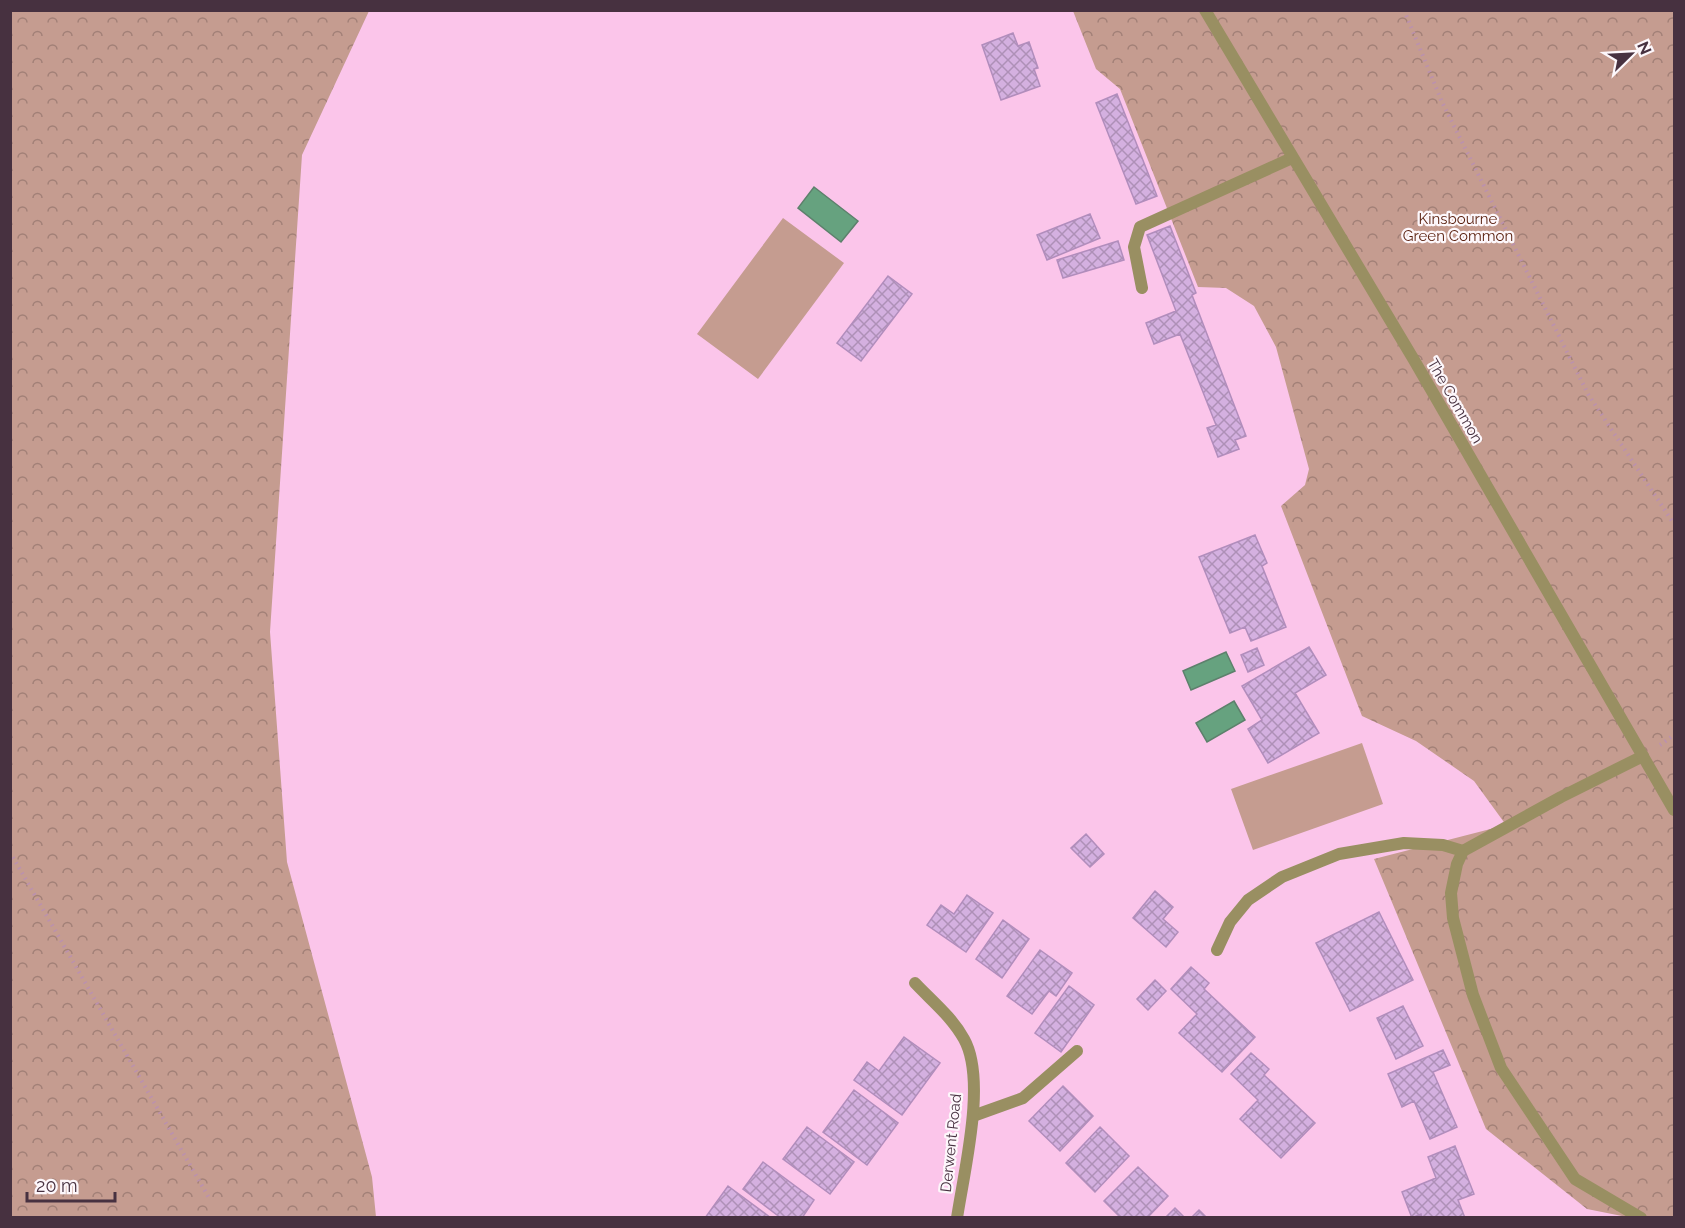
<svg xmlns="http://www.w3.org/2000/svg" width="1685" height="1228" viewBox="0 0 1685 1228" font-family="Raleway,sans-serif">
<style>
.grass{fill:#c59c90}
.forest{fill:url(#forest-crowns)}
.water{fill:#66a27f;stroke:#5d806c;stroke-width:1.5}
.building{fill:url(#building-cross-hatch);stroke:#b18dbc;stroke-width:1.5}
.lines{fill:none;stroke-linecap:round;stroke-linejoin:round}
.path{stroke:#bb91ae;stroke-width:4;stroke-dasharray:1.5 4.5;stroke-linecap:butt}
.service{stroke:#998f62;stroke-width:12}
.minor{stroke:#998f62;stroke-width:12}
.labels{text-anchor:middle;stroke-width:4.5;stroke-linejoin:round;paint-order:stroke}
.park-label{font-size:15px;fill:#581e0c;stroke:#fdf7fb}
.street-label{font-size:15px;fill:#473140;stroke:#fdf7fb}
</style>
<defs>
<pattern id="forest-crowns" width="20" height="18" patternUnits="userSpaceOnUse" patternTransform="scale(1.5)"><rect width="20" height="18" fill="#c59c90"/><path d="M2 6a3 3 0 1 1 6 0M12 15a3 3 0 1 1 6 0" fill="none" stroke="#a28077"/></pattern>
<pattern id="building-cross-hatch" width="8" height="8" patternUnits="userSpaceOnUse" patternTransform="scale(1.5)"><rect width="8" height="8" fill="#d4b0e0"/><path d="M0 0l8 8M0 8l8-8" fill="none" stroke="#ae90b7"/></pattern>
</defs>
<rect width="100%" height="100%" fill="#fbc5ea"/>
<path class="grass" d="M783 218 844 263 758 379 697 334Z
M1362 743 1383 804 1253 850 1231 789Z"/>
<path class="forest" d="M10 11H369L302 155 270 632 287 862 372 1177 376 1217H11Z
M1073 11H1674V1217H1627L1587 1209 1486 1129 1374 859 1506 825 1474 781 1416 741 1362 716 1281 506 1305 485 1309 469 1276 347 1254 306 1226 288 1198 287 1120 89 1096 69Z"/>
<path class="water" d="M814 187 858 221 841 242 798 208Z
M1226 652 1235 671 1191 690 1183 671Z
M1234 701 1245 720 1207 742 1196 723Z"/>
<path class="building" d="M1013 33 1018 46 1029 42 1038 68 1034 69 1040 86 1001 100 982 45Z
M1117 94 1157 196 1136 204 1096 103Z
M1090 214 1100 238 1047 260 1037 235Z
M1170 226 1196 293 1192 295 1246 436 1235 440 1239 449 1218 457 1207 428 1216 425 1180 334 1154 344 1146 323 1176 311 1147 235Z
M1118 241 1124 260 1063 278 1057 260Z
M888 276 912 294 861 361 837 343Z
M1255 535 1267 563 1262 566 1286 627 1251 641 1245 627 1230 633 1199 557Z
M1309 647 1326 675 1295 693 1319 733 1268 763 1248 729 1262 720 1242 686Z
M1257 648 1264 665 1248 672 1241 655Z
M1086 834 1104 854 1090 867 1071 848Z
M1155 891 1173 907 1163 919 1178 932 1166 947 1133 918Z
M967 895 993 913 966 952 927 925 941 905 954 914Z
M1379 912 1413 980 1350 1011 1316 943Z
M1003 920 1029 939 1002 978 976 959Z
M1040 950 1072 973 1056 996 1049 991 1032 1014 1007 996Z
M1191 967 1209 983 1204 989 1255 1037 1222 1072 1179 1033 1197 1014 1171 989Z
M1155 980 1166 991 1148 1010 1137 999Z
M1069 986 1094 1005 1061 1052 1035 1033Z
M1403 1006 1423 1046 1396 1059 1377 1018Z
M904 1037 940 1063 902 1115 854 1080 867 1062 879 1071Z
M1443 1050 1450 1065 1433 1072 1457 1127 1430 1139 1414 1101 1402 1107 1388 1074Z
M1251 1053 1269 1069 1264 1075 1315 1123 1281 1158 1240 1119 1258 1100 1231 1074Z
M1063 1086 1093 1116 1060 1151 1029 1121Z
M854 1090 898 1123 867 1165 823 1132Z
M807 1127 854 1162 830 1194 783 1159Z
M1100 1127 1129 1156 1095 1192 1066 1163Z
M1455 1146 1474 1194 1458 1200 1465 1218H1422L1421 1214 1412 1218 1402 1192 1436 1178 1428 1157Z
M763 1162 814 1200 802 1218H781L743 1189Z
M1138 1167 1168 1196 1147 1218H1121L1104 1201Z
M728 1186 771 1218H705Z
M1175 1208 1185 1218H1165Z
M1199 1210 1207 1218H1191Z"/>
<g class="lines">
<path class="path" d="M1404 10 1442 102 1588 394 1674 524
M1660 745 1674 735
M10 852 209 1198"/>
<path class="service" d="M1142 288 1134 247 1140 227 1292 158
M1217 950 1230 922 1248 900 1282 877 1339 854 1404 843 1443 845 1463 851
M973 1116 1023 1098 1077 1051
M1641 1218 1575 1179 1501 1068 1473 995 1453 918 1451 893 1457 864 1463 851 1561 797 1643 756"/>
<path class="minor" d="M1205 10 1414 360 1674 810
M915 983C932 1001 952 1017 964 1039 987 1080 964 1171 957 1218"/>
</g>
<g class="labels">
<g class="park-label">
<text x="1458" y="224">Kinsbourne<tspan x="1458" dy="17">Green Common</tspan></text>
</g>
<g class="street-label">
<text transform="translate(1455 401) rotate(60)" y="5">The Common</text>
<text transform="translate(951 1143) rotate(-84)" y="5">Derwent Road</text>
</g>
</g>
<rect width="1685" height="1228" fill="none" stroke="#473140" stroke-width="24"/>
<g transform="translate(1631 54) rotate(66)" stroke="#fdf7fb" stroke-width="4.5" paint-order="stroke">
<path d="M0-4.5L10 22L0 15L-10 22Z" fill="#473140"/>
<text y="-9" font-size="16" font-weight="bold" text-anchor="middle" fill="#473140">N</text>
</g>
<path d="M27 1192v9h88v-9" fill="none" stroke="#473140" stroke-width="3"/>
<text x="36" y="1192" font-size="18" fill="#473140" stroke="#fdf7fb" stroke-width="4.5" paint-order="stroke">20 m</text>
</svg>
